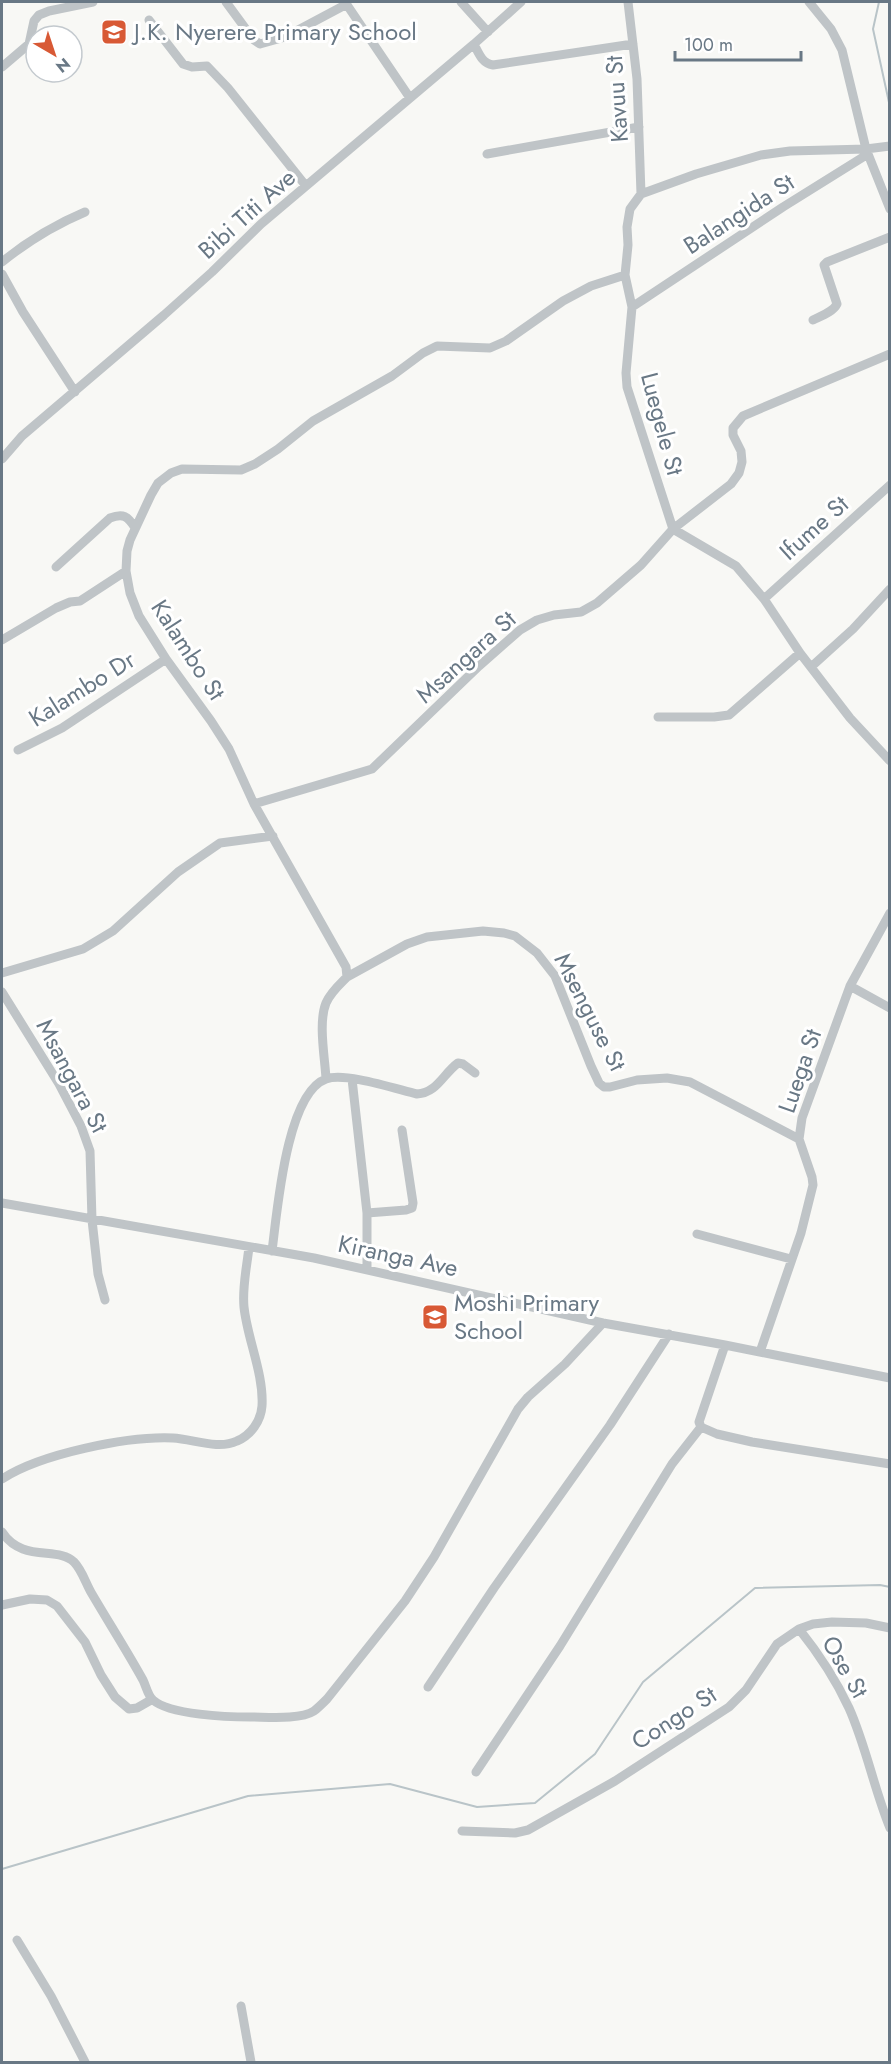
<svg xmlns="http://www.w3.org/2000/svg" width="891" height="2064" viewBox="0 0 891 2064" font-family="Jost,sans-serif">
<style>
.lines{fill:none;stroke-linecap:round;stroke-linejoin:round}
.stream{stroke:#b9c4c8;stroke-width:2}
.street{stroke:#bfc4c7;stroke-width:9}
.labels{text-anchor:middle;stroke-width:6;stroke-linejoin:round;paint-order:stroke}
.poi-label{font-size:24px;fill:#697885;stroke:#fff;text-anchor:start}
.street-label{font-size:24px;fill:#697885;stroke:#fff}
</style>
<rect width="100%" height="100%" fill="#f8f8f5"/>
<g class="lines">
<path class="stream" d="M879 2 873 29 890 107
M2 1869 248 1796 390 1784 477 1807 535 1803 595 1754 643 1682 755 1588 880 1585 890 1587"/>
<path class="street" d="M226 2 254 40 260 44 285 37 347 4
M345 2 410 98
M461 2 488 32
M628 2 637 79 641 194
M809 2 831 29 842 50 866 149 890 209
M149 20 183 64 192 67 207 66 228 88 306 186
M474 44C479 54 482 63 493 65L633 44
M2 67 29 44 34 21 39 15 49 11 93 2
M890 146 866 149 790 151 761 155 696 174 641 194 630 209 627 227 628 245 625 275 632 307 626 373 627 387 673 529 736 566 764 599 800 653 850 718 890 761
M487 154 639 127
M2 262C28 241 54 225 85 212
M2 274 23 312 75 392
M632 307 783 207 868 154
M813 320C821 316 833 312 837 304L824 265 827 262 890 237
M2 459 22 436 164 315 212 272 261 224 474 44 521 2
M56 567 110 518C123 513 128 516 135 528
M764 599 890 485
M2 640 56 608 70 602 80 601 126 571
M811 667 853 629 890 589
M658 717H714L729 715 800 653
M18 750 62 728 166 659
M254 804 372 769 479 666 520 630 537 620 554 615 581 612 597 603 641 565 673 529 731 484 739 473 742 462 741 451 733 435V428L743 416 890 354
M2 973 83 949 113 931 178 872 220 843 273 836
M347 977 407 944 427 937 483 931 504 933 515 936 537 953 555 976 591 1066 599 1083 604 1087H610L637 1080 667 1078 690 1082 799 1139
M850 986 890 1008
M2 992 59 1084 81 1126 90 1151 92 1220 98 1274 105 1300
M326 1079C325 1058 318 1023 326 1003 330 993 339 985 347 977L346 967 254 804 229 749 211 721 166 659 139 616 130 593 126 571 127 551 130 540 151 495 158 483 171 473 182 469 241 470 255 464 278 449 313 421 392 376 423 353 437 346 490 348 506 341 563 301 591 286 625 275
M352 1079 367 1213V1269
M2 1203 314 1258 603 1323 725 1345 890 1378
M367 1213 406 1210 412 1208 413 1203 402 1130
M697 1234 791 1259
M272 1251C277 1214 286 1093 326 1079 345 1072 396 1089 417 1094 437 1093 443 1074 458 1063L463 1064 475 1073
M725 1345 699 1422 701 1427 717 1434 752 1442 890 1464
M760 1352 801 1233 813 1185 812 1177 799 1139 802 1118 850 986 890 913
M2 1479C40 1454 127 1436 173 1438 193 1439 218 1450 237 1441 251 1435 261 1421 262 1406 264 1374 247 1338 244 1307 242 1287 247 1266 249 1247
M2 1532C22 1563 58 1546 74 1562 82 1570 86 1584 92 1594 109 1623 127 1651 143 1680 146 1686 148 1696 153 1700 170 1715 228 1717 251 1717 267 1717 300 1720 314 1711 318 1708 323 1703 327 1699L405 1601 434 1557 518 1409 528 1397 565 1364 603 1323
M2 1605 30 1599 47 1600 57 1606 85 1642 101 1675 115 1697 129 1709 137 1708 151 1700
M799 1629C819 1654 836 1680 849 1708 866 1746 874 1789 890 1828
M428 1687 494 1588 610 1425 669 1334
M476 1772 560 1646 672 1464 701 1427
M462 1831 515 1833 528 1830 615 1781 729 1707 746 1690 777 1644 799 1629 813 1624 832 1622 866 1623 890 1628
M17 1940 51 1996 85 2062
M241 2006 251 2062"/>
</g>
<defs>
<symbol id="school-square" viewBox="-11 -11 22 22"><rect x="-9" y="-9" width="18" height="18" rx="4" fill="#d85935" stroke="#fff"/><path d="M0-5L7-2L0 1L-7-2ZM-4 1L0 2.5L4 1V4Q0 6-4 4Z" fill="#fff"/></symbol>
</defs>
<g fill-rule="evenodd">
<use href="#school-square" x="99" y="17" width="30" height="30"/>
<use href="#school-square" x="420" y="1302" width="30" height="30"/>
</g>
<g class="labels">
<g class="poi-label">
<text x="134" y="40">J.K. Nyerere Primary School</text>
<text x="454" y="1311">Moshi Primary<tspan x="454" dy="28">School</tspan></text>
</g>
<g class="street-label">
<text transform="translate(617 99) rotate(-94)" y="8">Kavuu St</text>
<text transform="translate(247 214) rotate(-42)" y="8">Bibi Titi Ave</text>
<text transform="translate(739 214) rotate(-33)" y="8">Balangida St</text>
<text transform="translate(662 424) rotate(75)" y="8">Luegele St</text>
<text transform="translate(814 528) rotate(-42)" y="8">Ifume St</text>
<text transform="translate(188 650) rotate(57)" y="8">Kalambo St</text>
<text transform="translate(466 657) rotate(-42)" y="8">Msangara St</text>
<text transform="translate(82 689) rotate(-32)" y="8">Kalambo Dr</text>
<text transform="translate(590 1012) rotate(63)" y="8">Msenguse St</text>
<text transform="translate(800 1071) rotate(-71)" y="8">Luega St</text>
<text transform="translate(72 1076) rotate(62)" y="8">Msangara St</text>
<text transform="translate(398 1256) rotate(12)" y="8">Kiranga Ave</text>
<text transform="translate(845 1667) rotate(60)" y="8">Ose St</text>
<text transform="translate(674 1718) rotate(-33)" y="8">Congo St</text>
</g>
</g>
<rect width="891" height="2064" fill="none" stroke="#697885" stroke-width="6"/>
<g transform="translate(54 54) rotate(141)"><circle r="28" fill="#ffffff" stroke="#c3c9ce" stroke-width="1.5"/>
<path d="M0-4.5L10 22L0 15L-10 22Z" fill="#d85935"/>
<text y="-9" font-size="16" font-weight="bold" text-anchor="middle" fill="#697885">N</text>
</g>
<path d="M675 51v9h126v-9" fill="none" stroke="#697885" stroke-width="3"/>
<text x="684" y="51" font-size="18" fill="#697885" stroke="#ffffff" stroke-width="4.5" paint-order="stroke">100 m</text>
</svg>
